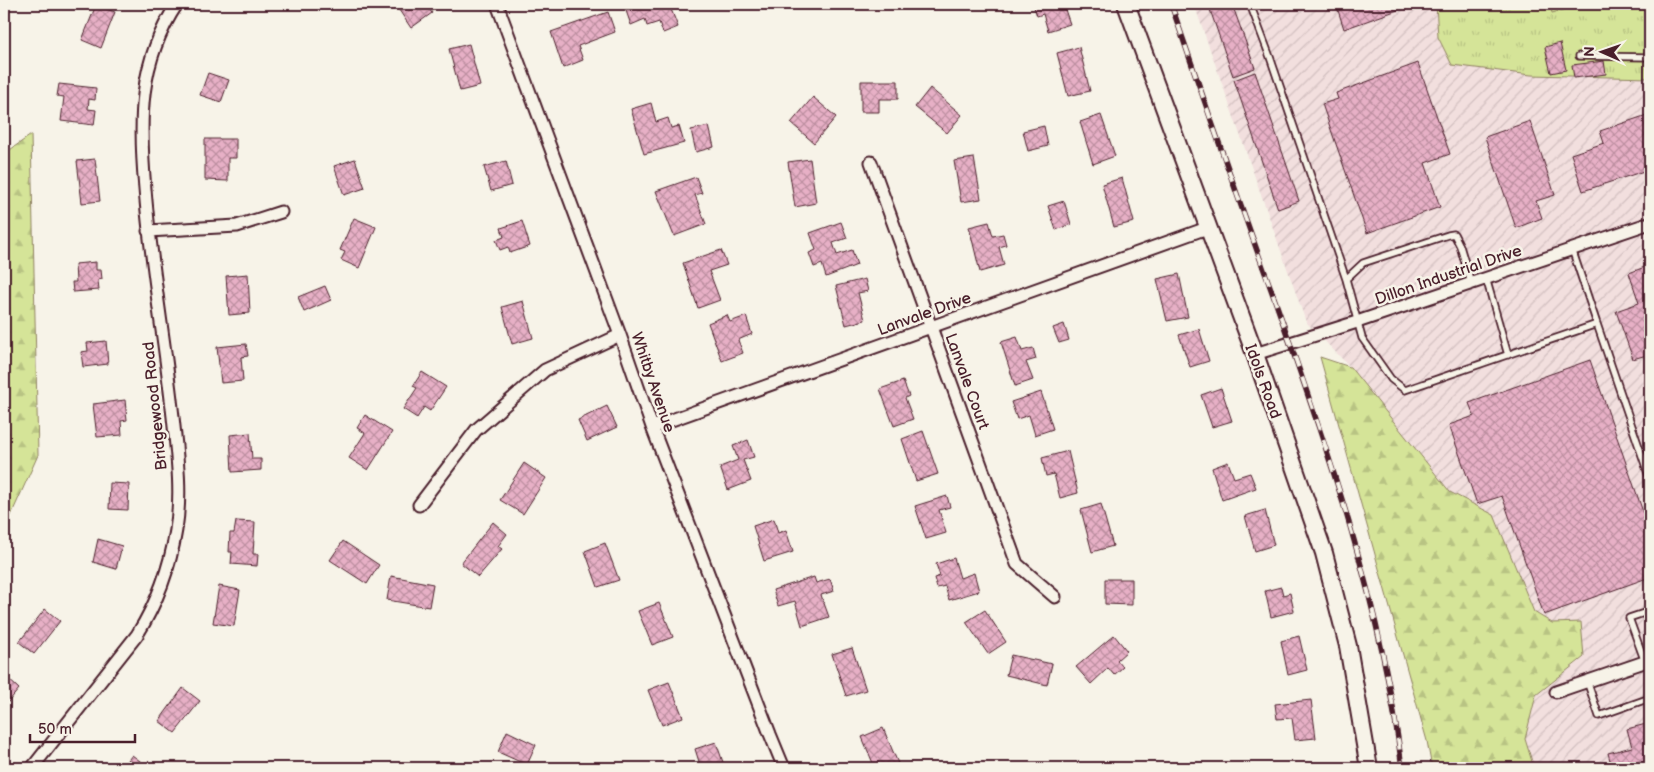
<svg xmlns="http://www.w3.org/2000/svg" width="1654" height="772" viewBox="0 0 1654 772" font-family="'Balsamiq Sans',sans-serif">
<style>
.industrial{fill:url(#industrial-furrows)}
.forest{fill:url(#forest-firs);stroke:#908262}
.park{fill:url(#park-tufts);stroke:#908262}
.garden{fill:#d5e498;stroke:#908262}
.building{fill:url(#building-cross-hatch);stroke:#4a1f2b}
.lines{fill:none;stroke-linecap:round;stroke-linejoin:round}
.lane-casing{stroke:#4a1f2b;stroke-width:9}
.street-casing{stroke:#4a1f2b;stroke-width:15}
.secondary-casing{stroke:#4a1f2b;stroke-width:20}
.lane{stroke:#f7f3e8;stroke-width:5.5}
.street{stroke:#f7f3e8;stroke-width:11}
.secondary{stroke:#f7f3e8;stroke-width:16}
.rail-casing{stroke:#4a1f2b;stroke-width:5.5}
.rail{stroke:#f7f3e8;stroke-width:4;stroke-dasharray:11;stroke-linecap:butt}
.labels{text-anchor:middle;stroke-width:5;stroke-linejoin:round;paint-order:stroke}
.street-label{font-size:16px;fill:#4a1f2b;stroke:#f7f3e8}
</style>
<defs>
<pattern id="industrial-furrows" width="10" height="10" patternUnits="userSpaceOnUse" patternTransform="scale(1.25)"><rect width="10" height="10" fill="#f2dfde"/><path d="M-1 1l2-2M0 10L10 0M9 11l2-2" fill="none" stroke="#d1bfbf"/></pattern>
<pattern id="forest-firs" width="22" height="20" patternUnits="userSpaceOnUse" patternTransform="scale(1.25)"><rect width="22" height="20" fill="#d5e498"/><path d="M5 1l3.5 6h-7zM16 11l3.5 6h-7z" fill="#b8c383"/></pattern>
<pattern id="park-tufts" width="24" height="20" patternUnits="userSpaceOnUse" patternTransform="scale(1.25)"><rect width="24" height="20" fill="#d5e498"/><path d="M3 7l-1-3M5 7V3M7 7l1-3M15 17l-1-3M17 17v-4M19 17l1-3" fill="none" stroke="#b8c383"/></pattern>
<pattern id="building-cross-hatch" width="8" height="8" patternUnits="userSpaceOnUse" patternTransform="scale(1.25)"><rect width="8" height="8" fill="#e7b0c6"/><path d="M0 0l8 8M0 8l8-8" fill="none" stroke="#bd8fa1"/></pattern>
</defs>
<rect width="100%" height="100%" fill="#f7f3e8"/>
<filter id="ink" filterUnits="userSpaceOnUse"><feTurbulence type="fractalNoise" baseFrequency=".02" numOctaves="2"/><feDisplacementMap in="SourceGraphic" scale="10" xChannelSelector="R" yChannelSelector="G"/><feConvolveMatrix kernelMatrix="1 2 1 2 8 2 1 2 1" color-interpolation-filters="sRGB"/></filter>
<g filter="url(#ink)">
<path class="industrial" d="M1194 4H1436L1438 37 1531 75 1650 78V768H1534L1525 739 1536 695 1584 657 1552 623 1534 612 1494 515 1450 492 1350 367 1306 322Z"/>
<path class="forest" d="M31 135 38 455 4 531V154Z
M1320 357 1350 367 1450 492 1494 515 1534 612 1552 623 1581 622 1584 657 1536 695 1525 739 1534 768H1432L1427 741Z"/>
<path class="park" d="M1436 4H1650V78L1531 75 1452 65 1438 37Z"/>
<path class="garden" d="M1550 4H1586L1552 13Z"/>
<path class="building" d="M395 4H426L432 13 411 28Z
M626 4H669L678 27 663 33 659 22 647 26 645 19 631 25 624 5Z
M1033 4H1063L1070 24 1048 31 1043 14 1037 16Z
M1208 4H1232L1255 68 1233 76Z
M1336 4H1411L1412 5 1344 29Z
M96 5 115 12 101 48 82 40Z
M608 12 615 32 578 46 583 60 563 68 551 32Z
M1560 43 1566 70 1551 73 1545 47Z
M469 44 480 86 460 91 449 49Z
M1079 47 1090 91 1068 96 1057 53Z
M1604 61 1606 74 1574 78 1572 65Z
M1418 63 1450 154 1425 163 1440 207 1367 233 1322 104 1338 99 1336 93Z
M1255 72 1299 201 1278 209 1234 80Z
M208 73 229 80 221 102 200 95Z
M861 81H898V99H879V112H861Z
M59 84 96 88 95 100 89 99 88 109 96 110 94 125 61 121 64 97 57 96Z
M930 88 962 115 947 133 915 107Z
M813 97 836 117 814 143 791 123Z
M651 103 656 122 668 118 671 128 679 126 684 143 644 154 631 109Z
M1650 114V169L1583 191 1571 154 1604 143 1600 131Z
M1101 115 1115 156 1093 164 1080 122Z
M1530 121 1555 195 1536 201 1542 218 1516 228 1485 137Z
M709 126 714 147 696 152 691 130Z
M1044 126 1048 146 1028 151 1023 131Z
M205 139H236V158H228V181L205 180Z
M974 158 981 199 961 202 954 161Z
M95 159 100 201 82 203 77 161Z
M355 159 365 188 344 195 334 166Z
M810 159 816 203 795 207 788 162Z
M506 161 512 185 491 191 484 167Z
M696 177 702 193 695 195 706 224 674 236 656 191Z
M1122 178 1134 222 1114 227 1102 184Z
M1064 201 1071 224 1056 230 1048 206Z
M354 218 376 227 359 268 341 260 345 252 340 250Z
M522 221 530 246 510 253 508 247 500 250 496 240 504 237 501 228Z
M841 222 847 238 833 243 837 255 852 250 857 265 826 277 822 264 814 267 809 253 816 250 810 233Z
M989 222 993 236 1003 234 1006 245 999 247 1004 265 980 272 969 227Z
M721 250 727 265 709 271 720 300 698 308 683 263Z
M96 262V270H101L102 279 98 280 99 290 73 292 72 282H76L75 264Z
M1650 265V354L1633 359 1616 311 1639 303 1629 273Z
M248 274 250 313 229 315 226 276Z
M1179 274 1188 317 1167 321 1157 279Z
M865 279 868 291 858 293 865 320 846 325 836 286Z
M325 286 331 300 304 312 298 297Z
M523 301 533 338 512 344 502 307Z
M727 315 730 322 746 316 752 334 738 340 743 353 722 361 708 323Z
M1064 324 1069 340 1059 343 1053 328Z
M1199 329 1209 361 1190 367 1179 335Z
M1017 337 1022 351 1033 348 1036 359 1026 362 1033 380 1015 386 1001 342Z
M106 341 108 364 83 367 81 352 88 351 87 343Z
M246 344 248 356 241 357 243 381 221 383 217 347Z
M1590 360 1650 532V577L1544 615 1502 496 1477 504 1449 425 1474 416 1469 403Z
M422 372 446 387 430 411 424 407 417 418 403 409 417 388 413 386Z
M903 381 909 396 905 398 913 419 894 426 880 389Z
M1221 388 1232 421 1212 427 1201 395Z
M1041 392 1053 429 1035 435 1029 415 1017 419 1011 402Z
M125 400 127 420 121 421 122 435 97 437 93 404Z
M607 406 617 427 587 441 578 420Z
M365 415 392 432 368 470 349 458 365 433 357 428Z
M923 431 938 474 916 481 902 439Z
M250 433 252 459H261V470L232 472 230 435Z
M748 440 754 457 743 460 751 481 728 490 720 467 738 460 733 446Z
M1068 451 1078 493 1060 498 1054 474 1046 476 1042 458Z
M1228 462 1234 478 1250 473 1256 488 1222 500 1212 468Z
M524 463 546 478 523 514 500 500Z
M110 483 129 484 128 510 109 509Z
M947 496 950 507 939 510 946 533 926 539 915 506Z
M1101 504 1113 546 1092 552 1081 510Z
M1265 510 1274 545 1255 551 1245 516Z
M774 519 778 533 786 530 793 552 764 561 753 526Z
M236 521 255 522 253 554H258L257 566 231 564 232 552H229L230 533H234Z
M493 522 507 534 498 546 502 549 478 577 461 563Z
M98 539 122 546 116 569 93 562Z
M343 541 379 565 367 584 330 560Z
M605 543 619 580 598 587 585 551Z
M954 558 960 578 974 573 979 591 949 600 945 586 937 588 934 578 940 576 936 564Z
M391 576 433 584 429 607 387 600Z
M814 577 816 583 830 579 834 591 821 595 829 617 802 626 795 601 778 606 773 590Z
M1105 579H1132V605L1105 604Z
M219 586 240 590 234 626 213 623Z
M1281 587 1283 595 1290 593 1294 611 1271 617 1265 591Z
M659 603 673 637 652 645 638 611Z
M45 609 60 621 34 654 19 642Z
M985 610 1006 642 988 654 966 622Z
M1114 635 1127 651 1117 660 1123 667 1114 675 1108 668 1091 684 1076 667Z
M1299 636 1307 670 1288 675 1281 641Z
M852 648 866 690 846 696 832 654Z
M1011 655 1052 664 1047 685 1006 675Z
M4 675 19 689 4 707Z
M669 682 683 717 662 725 648 690Z
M183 688 200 701 175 733 159 721Z
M1311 700 1316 738 1295 740 1292 718 1277 719 1275 704Z
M1650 723V768H1612L1608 753 1632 747 1627 729Z
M883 728 900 768H875L862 737Z
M507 731 536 745 527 765 498 752Z
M716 742 725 768H701L695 749Z
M132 755 148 767V768H122Z"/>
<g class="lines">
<defs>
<path id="lane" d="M1250 4 1270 57 1346 279
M1579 56 1650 57
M1486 278 1508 355
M1471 283 1460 246 1454 234 1448 235 1363 263 1346 279 1362 338 1391 379 1405 390 1597 324 1572 249
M1597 324 1650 479
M1645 662 1629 618 1650 611
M1587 681 1599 716 1650 698"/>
<path id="street" d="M497 4 620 335 652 427 770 734 784 768
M871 162 1017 564 1055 597
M148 231 237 226 281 212
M1255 354 1357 322 1650 223
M652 427 1207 228
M419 505 476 430 545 370 620 335
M1556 692 1650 660
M32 768 137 635C157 603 170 568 176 530 182 493 177 455 173 417 165 341 151 266 145 189 139 121 138 63 177 4"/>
<path id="secondary" d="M1126 4 1255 354 1324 553 1348 646 1369 768"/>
</defs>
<use href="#lane" class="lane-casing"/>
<use href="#street" class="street-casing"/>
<use href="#secondary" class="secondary-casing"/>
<use href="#lane" class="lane"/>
<use href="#street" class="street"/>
<use href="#secondary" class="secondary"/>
<defs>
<path id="rail" d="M1171 4C1204 100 1237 196 1272 292 1327 447 1382 604 1402 768"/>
</defs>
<use href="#rail" class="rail-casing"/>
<use href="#rail" class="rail"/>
</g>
</g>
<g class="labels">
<g class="street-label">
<text transform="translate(1448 274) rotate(-19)" y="6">Dillon Industrial Drive</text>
<text transform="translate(924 313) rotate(-20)" y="6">Lanvale Drive</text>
<text transform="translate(968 381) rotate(70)" y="6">Lanvale Court</text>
<text transform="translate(1264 381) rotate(70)" y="6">Idols Road</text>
<text transform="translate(654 382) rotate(71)" y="6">Whitby Avenue</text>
<text transform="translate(154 406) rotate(-96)" y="6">Bridgewood Road</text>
</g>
</g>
<rect width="1654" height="772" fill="none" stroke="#f7f3e8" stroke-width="20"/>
<rect x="10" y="10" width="1634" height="752" fill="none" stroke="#4a1f2b" stroke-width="2" filter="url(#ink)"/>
<g transform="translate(1602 52) rotate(272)" stroke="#f7f3e8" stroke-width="4" paint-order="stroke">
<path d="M0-4L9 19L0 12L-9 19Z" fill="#4a1f2b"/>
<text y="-8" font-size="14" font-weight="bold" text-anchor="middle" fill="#4a1f2b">N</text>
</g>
<path d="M30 734v8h105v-8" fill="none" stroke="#4a1f2b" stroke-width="2.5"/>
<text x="38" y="734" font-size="15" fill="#4a1f2b" stroke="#f7f3e8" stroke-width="4" paint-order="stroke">50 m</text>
</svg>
